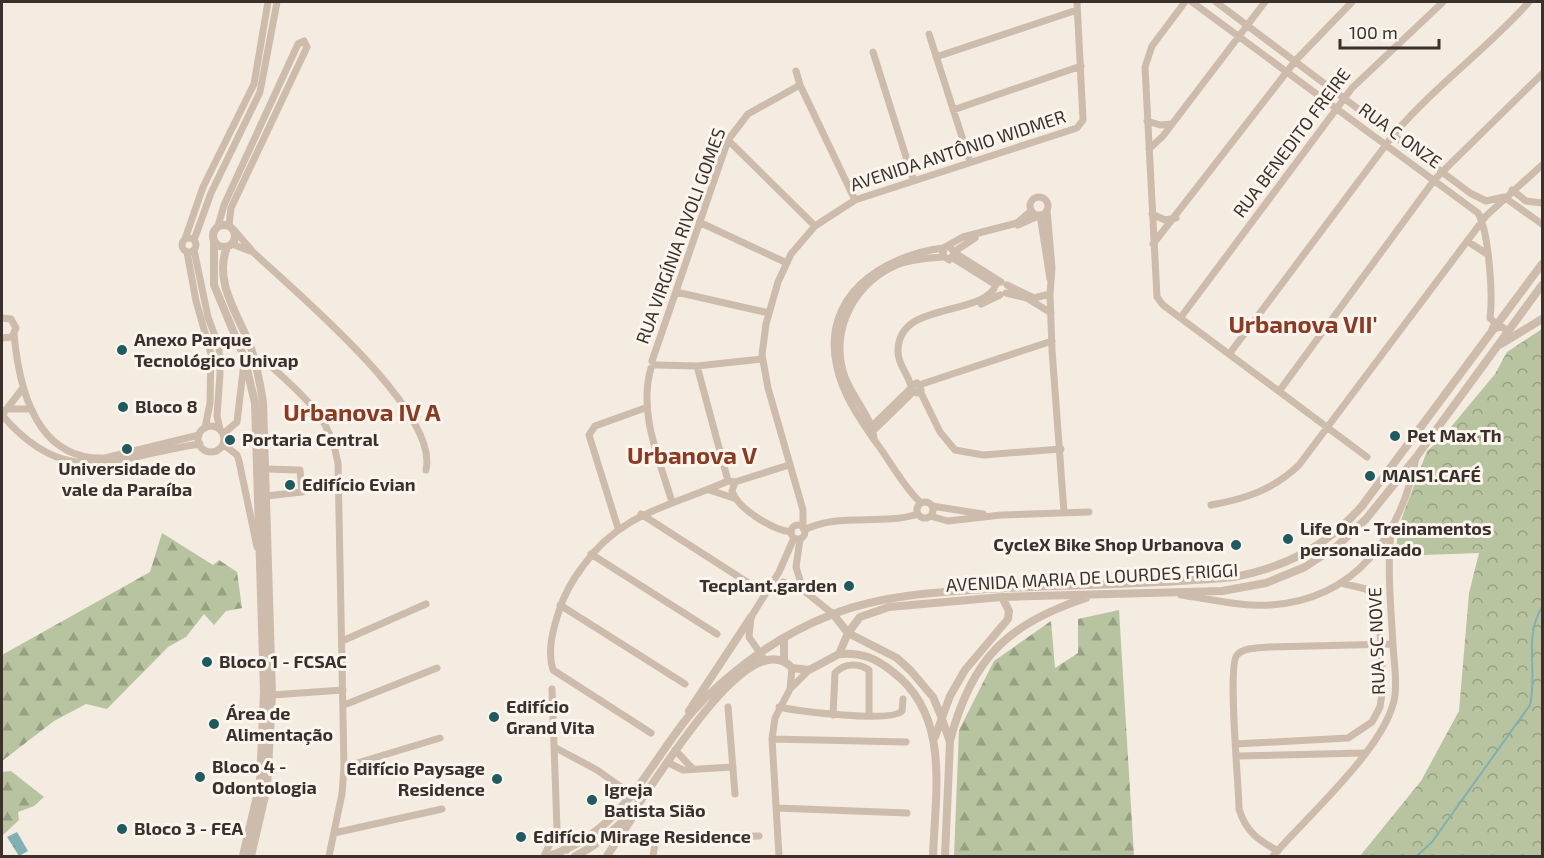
<svg xmlns="http://www.w3.org/2000/svg" width="1544" height="858" viewBox="0 0 1544 858" font-family="'Exo 2',sans-serif">
<style>
.forest{fill:url(#forest-firs)}
.park{fill:url(#park-crowns)}
.water{fill:url(#water-ripples)}
.lines{fill:none;stroke-linecap:round;stroke-linejoin:round}
.stream{stroke:#7fb0b2;stroke-width:2}
.minor{stroke:#cdbbac;stroke-width:7}
.tertiary{stroke:#cdbbac;stroke-width:8}
.poi-dot{fill:#1f5a5e;stroke:#fbf5ee;stroke-width:2}
.labels{text-anchor:middle;stroke-width:6;stroke-linejoin:round;paint-order:stroke}
.street-label{font-size:18px;fill:#3b302b;stroke:#fbf5ee}
.poi-label{font-size:18px;font-weight:bold;fill:#3b302b;stroke:#fbf5ee;text-anchor:start}
.district-label{font-size:24px;font-weight:bold;fill:#8c3b22;stroke:#fbf5ee}
</style>
<defs>
<pattern id="forest-firs" width="22" height="20" patternUnits="userSpaceOnUse" patternTransform="scale(1.5)"><rect width="22" height="20" fill="#b8c4a0"/><path d="M5 1l3.5 6h-7zM16 11l3.5 6h-7z" fill="#97a083"/></pattern>
<pattern id="park-crowns" width="20" height="18" patternUnits="userSpaceOnUse" patternTransform="scale(1.5)"><rect width="20" height="18" fill="#b8c4a0"/><path d="M2 6a3 3 0 1 1 6 0M12 15a3 3 0 1 1 6 0" fill="none" stroke="#97a083"/></pattern>
<pattern id="water-ripples" width="26" height="14" patternUnits="userSpaceOnUse" patternTransform="scale(1.5)"><rect width="26" height="14" fill="#7fb0b2"/><path d="M2 4q2-2 4 0t4 0M15 11q2-2 4 0t4 0" fill="none" stroke="#699091"/></pattern>
</defs>
<rect width="100%" height="100%" fill="#f4ebe1"/>
<path class="forest" d="M162 533 213 565 219 560 237 572 242 608 226 611 214 625 204 614 186 637 168 647 107 709 86 704 54 721 2 761V655L150 572Z
M1119 610 1134 856H954L959 730 994 661 1051 621 1055 668 1078 653V619Z
M11 771 44 797 34 806 18 812 19 820 2 836V772Z"/>
<path class="park" d="M1542 329V856H1360L1421 781 1459 711 1469 593 1479 553 1396 556 1398 528 1427 451 1441 439 1495 374 1507 352Z"/>
<path class="water" d="M17 832 28 851 19 856 7 837Z"/>
<g class="lines">
<path class="stream" d="M1417 856 1432 842 1530 705C1538 672 1523 638 1542 607"/>
<path class="minor" d="M1185 2 1152 46 1145 67 1157 297 1163 305 1367 457
M1192 2 1478 213C1489 232 1493 295 1490 318L1495 323 1492 329 1502 327 1508 331
M1216 2 1470 193 1486 201 1504 197 1542 224
M929 34 970 162
M873 52 913 179
M936 57 1077 10
M796 71 800 85 855 200
M953 110 1081 66
M1147 121 1160 125 1172 124
M728 140 815 226
M1149 149 1163 136 1265 2
M1512 190 1526 201 1542 203
M1030 206a9 9 0 1 1 18 0a9 9 0 1 1-18 0Z
M1047 210 1052 268 1050 294 1052 350 1064 512
M1152 214 1165 220 1176 218
M1040 215 1050 279
M699 222 787 263
M1018 225 1038 216
M218 226 224 205 298 44 304 41 307 47 231 208 229 225
M235 231 253 252C294 291 440 411 426 470
M182 245a7 7 0 1 1 14 0a7 7 0 1 1-14 0Z
M185 239 203 187 254 84 268 2
M194 240 211 193 260 92 277 2
M1467 241 1487 254
M232 244 250 251
M1153 244 1296 60 1352 2
M949 246 955 253 949 260 942 255 945 247 963 237 1017 223 1031 211
M194 250 208 317 219 347 220 374 217 416 220 429
M955 251 975 238
M187 252 196 301 211 354 210 403 205 428
M955 253 1001 282
M953 258 996 285
M1007 285 1034 298 1050 294
M676 292 769 313
M1006 293 1027 298 1051 313
M981 304 1000 295
M1181 317 1352 88 1443 2
M2 318 11 319 16 328 12 337 2 338
M14 334C19 389 36 461 105 458L199 435
M1230 353 1394 134C1435 86 1487 49 1529 2
M652 361 728 140 748 114 800 85
M656 365 697 366 762 359
M697 366 728 481
M272 367C305 398 330 416 338 463L344 767 342 794 329 856
M651 368C638 413 659 458 672 502
M919 385 1052 341
M911 386 917 383 921 390 917 393 912 391C911 377 898 366 898 352 897 302 974 317 994 289
M23 388 2 415C68 493 118 455 200 444
M1280 390 1435 179 1542 74
M920 391 940 432 955 450 983 455 1061 449
M8 409H30
M198 439a13 13 0 1 1 26 0a13 13 0 1 1-26 0Z
M870 428 911 388
M871 433 913 392
M223 434 237 422 244 363
M874 439C873 418 852 397 845 377 828 330 856 279 902 263 915 259 929 258 943 257
M223 444 237 455 239 461 257 547
M265 469 300 470 302 492 266 496
M735 482 732 491C738 509 773 530 791 532
M709 490 734 498
M917 510a8 8 0 1 1 16 0a8 8 0 1 1-16 0Z
M921 503C902 485 891 462 875 441 860 419 843 395 837 368 820 297 881 256 943 248
M1211 505C1245 499 1273 490 1299 465L1486 216 1542 165
M932 506 983 514
M641 514 750 584
M930 516 948 521 1001 515 1089 512
M791 532a7 7 0 1 1 14 0a7 7 0 1 1-14 0Z
M618 528 589 435 595 426 645 408
M803 528V510L768 388 762 355 766 324 778 282 791 254 815 226 855 200 1077 128 1083 120 1077 2
M804 530C839 512 881 526 918 514
M800 539 796 567 803 590
M591 554 717 634
M770 590 783 582 803 590 833 614
M1181 595C1209 599 1242 607 1271 605 1356 599 1401 535 1416 458
M560 605 685 684
M342 641 426 604
M764 659 749 637 751 617 779 572 794 538
M792 668 790 689 809 670
M272 695 343 690
M344 705 437 668
M728 707 735 794
M779 707C798 711 891 723 902 711L903 699
M833 715 835 673C844 663 858 663 869 670V715
M651 733 553 670C547 651 553 629 559 611 564 595 573 579 583 566 621 512 672 506 728 481L735 482 789 465
M772 739 906 742
M1236 744 1348 738 1372 722 1380 707 1383 687 1379 609 1374 596 1366 589 1341 583
M554 747 597 770 641 801
M675 750 693 769
M1238 756 1364 753
M667 762 683 770 733 767
M344 767 440 738
M776 808 907 813
M557 829 567 850
M334 833 442 809
M1278 851C1258 840 1246 832 1239 809 1239 786 1227 666 1237 655 1244 647 1260 648 1269 647L1393 644
M544 856 557 829 552 689
M653 856 655 844 664 839 759 836
M779 856 772 739 775 718 790 689
M1273 856C1306 817 1389 745 1395 695 1397 679 1394 662 1393 645 1391 608 1387 569 1391 532"/>
<path class="tertiary" d="M213 236a11 11 0 1 1 22 0a11 11 0 1 1-22 0Z
M214 241V285L244 357 255 403 264 692 260 783 243 856
M227 247C213 283 239 315 251 348 257 366 260 383 263 402L272 695 267 787 251 856
M1501 344 1542 319
M833 614 848 633 897 658 911 671 933 697 941 716 950 742 945 856
M839 654C861 652 876 658 893 672 951 716 935 793 933 856
M784 660V638
M689 711 751 617
M935 737 950 696 965 670 1008 619 1009 611 1002 597
M950 741C971 660 1006 624 1086 598
M549 856C619 832 642 777 684 722 698 704 715 688 732 674 762 649 797 628 833 614 883 595 937 592 989 589 1071 584 1153 585 1234 577 1286 567 1327 546 1362 506L1542 264
M575 856C600 844 624 823 641 800 662 773 751 622 792 668L809 670 839 654 848 633 860 617 889 607 1002 597 1222 591 1266 583 1305 567 1337 546 1366 519 1417 456 1542 285
M607 856 636 812"/>
</g>
<g class="poi-dot">
<circle cx="122" cy="350" r="6"/>
<circle cx="123" cy="407" r="6"/>
<circle cx="1395" cy="436" r="6"/>
<circle cx="230" cy="440" r="6"/>
<circle cx="127" cy="449" r="6"/>
<circle cx="1370" cy="476" r="6"/>
<circle cx="290" cy="485" r="6"/>
<circle cx="1288" cy="539" r="6"/>
<circle cx="1236" cy="545" r="6"/>
<circle cx="849" cy="586" r="6"/>
<circle cx="207" cy="662" r="6"/>
<circle cx="494" cy="717" r="6"/>
<circle cx="214" cy="724" r="6"/>
<circle cx="200" cy="777" r="6"/>
<circle cx="497" cy="779" r="6"/>
<circle cx="592" cy="800" r="6"/>
<circle cx="122" cy="829" r="6"/>
<circle cx="521" cy="837" r="6"/>
</g>
<g class="labels">
<g class="street-label">
<text transform="translate(1400 136) rotate(36)" y="6">RUA C ONZE</text>
<text transform="translate(1292 143) rotate(-53)" y="6">RUA BENEDITO FREIRE</text>
<text transform="translate(958 151) rotate(-18)" y="6">AVENIDA ANTÔNIO WIDMER</text>
<text transform="translate(681 236) rotate(-70)" y="6">RUA VIRGÍNIA RIVOLI GOMES</text>
<text transform="translate(1092 578) rotate(-3)" y="6">AVENIDA MARIA DE LOURDES FRIGGI</text>
<text transform="translate(1377 641) rotate(-92)" y="6">RUA SC NOVE</text>
</g>
<g class="poi-label">
<text x="134" y="346">Anexo Parque<tspan x="134" dy="21">Tecnológico Univap</tspan></text>
<text x="135" y="413">Bloco 8</text>
<text x="1407" y="442">Pet Max Th</text>
<text x="242" y="446">Portaria Central</text>
<text x="127" y="475" text-anchor="middle">Universidade do<tspan x="127" dy="21">vale da Paraíba</tspan></text>
<text x="1382" y="482">MAIS1.CAFÉ</text>
<text x="302" y="491">Edifício Evian</text>
<text x="1300" y="535">Life On - Treinamentos<tspan x="1300" dy="21">personalizado</tspan></text>
<text x="1224" y="551" text-anchor="end">CycleX Bike Shop Urbanova</text>
<text x="837" y="592" text-anchor="end">Tecplant.garden</text>
<text x="219" y="668">Bloco 1 - FCSAC</text>
<text x="506" y="713">Edifício<tspan x="506" dy="21">Grand Vita</tspan></text>
<text x="226" y="720">Área de<tspan x="226" dy="21">Alimentação</tspan></text>
<text x="212" y="773">Bloco 4 -<tspan x="212" dy="21">Odontologia</tspan></text>
<text x="485" y="775" text-anchor="end">Edifício Paysage<tspan x="485" dy="21">Residence</tspan></text>
<text x="604" y="796">Igreja<tspan x="604" dy="21">Batista Sião</tspan></text>
<text x="134" y="835">Bloco 3 - FEA</text>
<text x="533" y="843">Edifício Mirage Residence</text>
</g>
<g class="district-label">
<text x="1303" y="333">Urbanova VII'</text>
<text x="362" y="421">Urbanova IV A</text>
<text x="692" y="464">Urbanova V</text>
</g>
</g>
<rect width="1544" height="858" fill="none" stroke="#3b302b" stroke-width="6"/>
<path d="M1340 39v9h99v-9" fill="none" stroke="#3b302b" stroke-width="3"/>
<text x="1349" y="39" font-size="18" fill="#3b302b" stroke="#fbf5ee" stroke-width="4.5" paint-order="stroke">100 m</text>
</svg>
